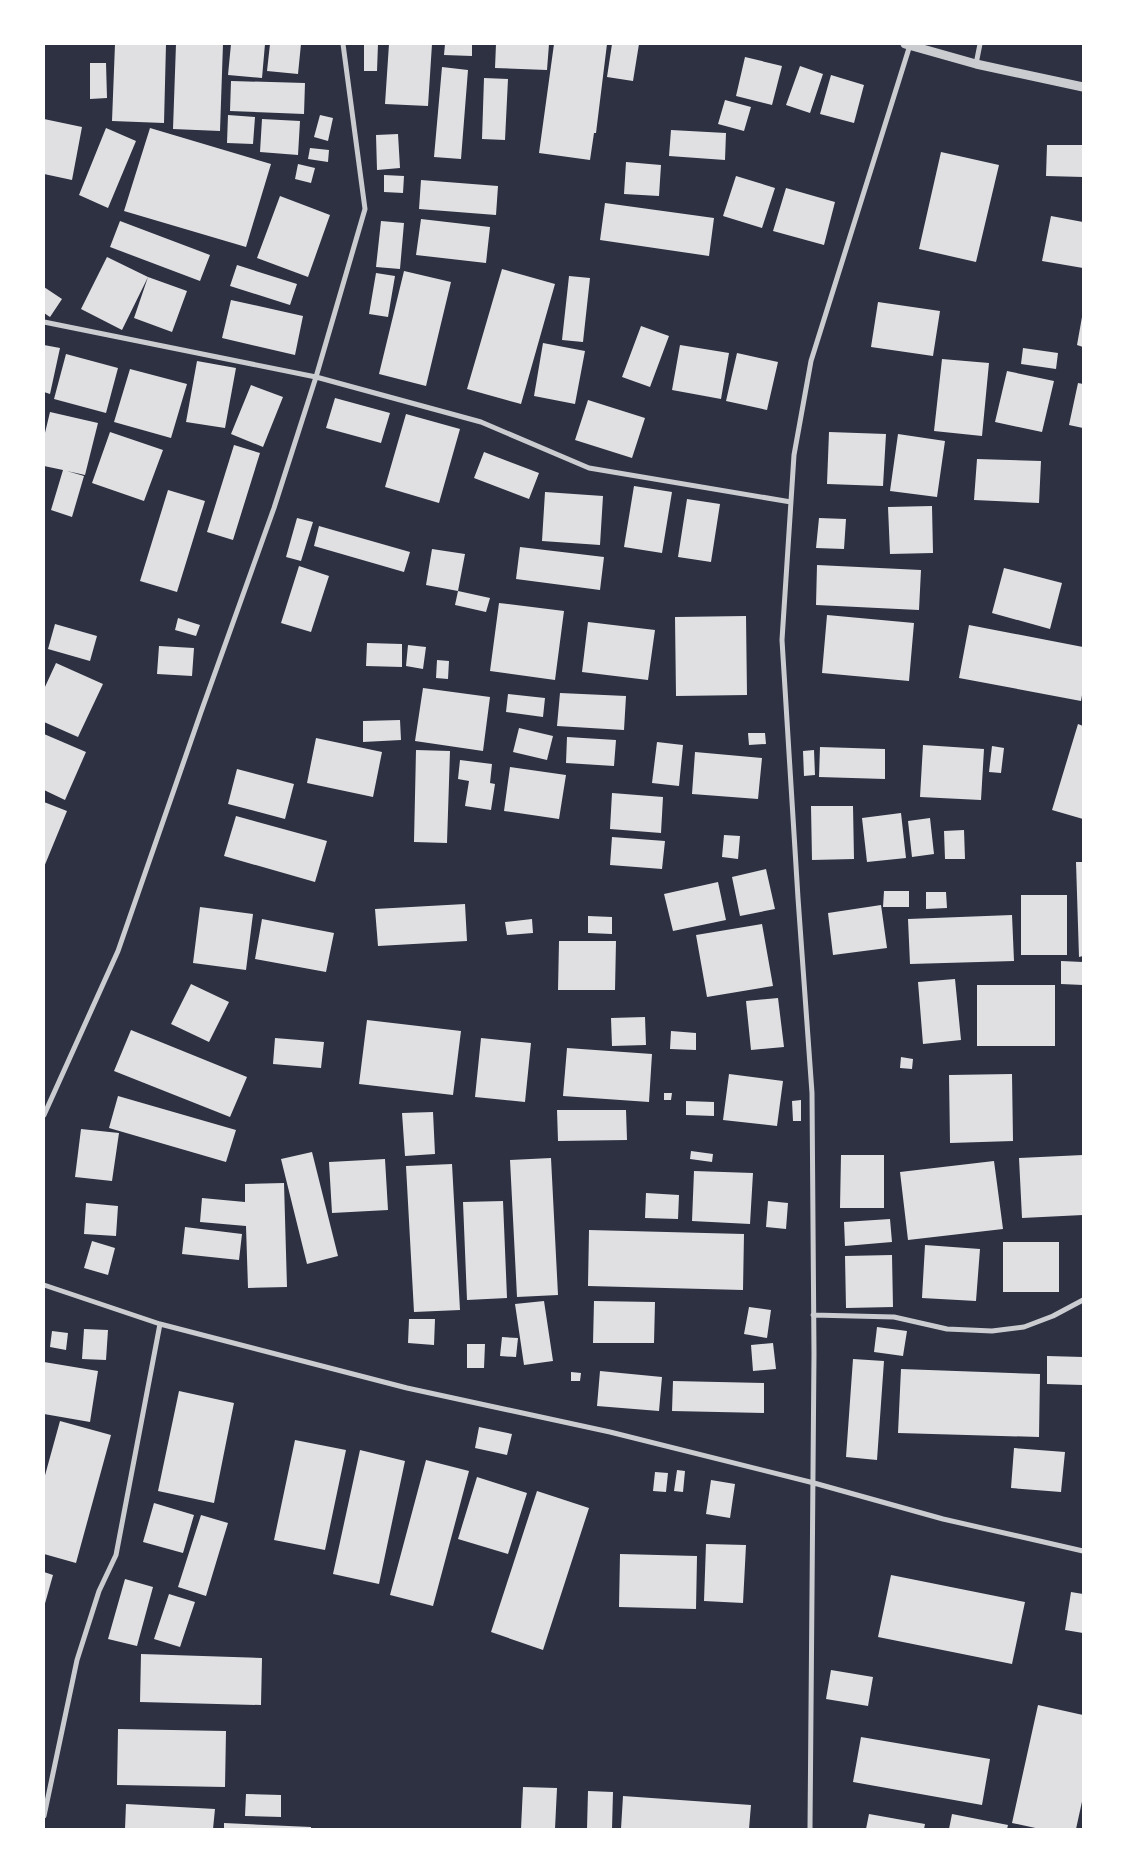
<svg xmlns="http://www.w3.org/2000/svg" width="1127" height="1873" viewBox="0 0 1127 1873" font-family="Poppins,sans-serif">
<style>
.building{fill:#e0e0e3}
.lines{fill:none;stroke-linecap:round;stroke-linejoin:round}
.minor{stroke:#caccd0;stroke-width:5}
.tertiary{stroke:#caccd0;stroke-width:9}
</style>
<rect width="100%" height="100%" fill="#2d3142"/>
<path class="building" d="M115 44H166L164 123 112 121Z
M176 44H223L220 131 173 129Z
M231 44H265L262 78 228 75Z
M270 44H301L298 74 267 71Z
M364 44H378L377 71H364Z
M389 44H432L428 106 385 104Z
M445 44H472V56L444 55Z
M496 44H549L547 70 495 68Z
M554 44H607L596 133H594L590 160 539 153Z
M612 44H639L633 81 607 77Z
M745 57 782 66 772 105 736 96Z
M90 63H106L107 98 90 99Z
M800 66 823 74 810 113 786 105Z
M442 67 468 70 461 159 434 157Z
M831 75 864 85 854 123 820 114Z
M484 78 508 79 505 140 482 139Z
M231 81 305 83 304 114 230 111Z
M725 100 751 107 744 131 718 124Z
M228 115 255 117 253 144 227 143Z
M320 115 333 118 328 141 314 137Z
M44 119 82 127 72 180 44 174Z
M262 119 300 121 298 155 260 152Z
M106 128 136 141 108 208 79 195Z
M150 128 271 164 246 247 124 211Z
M671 130 726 133 725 160 669 156Z
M398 134 400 168 377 170 376 135Z
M1047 145H1083V177L1046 176Z
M310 148 329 150 328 162 308 159Z
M941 152 999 165 976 262 919 249Z
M626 162 661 165 659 196 624 194Z
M298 164 315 168 311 183 295 179Z
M384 175 404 176 403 193 384 192Z
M736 176 775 188 762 228 723 216Z
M421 180 498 186 496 215 419 209Z
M786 188 835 202 824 245 773 231Z
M280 196 330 215 308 277 257 258Z
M605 203 714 218 709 256 600 240Z
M1051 216 1083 222V268L1042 261Z
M421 219 490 227 486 263 416 255Z
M120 221 210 255 200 281 110 247Z
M381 221 404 223 400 269 376 267Z
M107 257 148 277 122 330 81 309Z
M237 265 297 284 290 305 230 286Z
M502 269 555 284 521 404 467 389Z
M404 271 451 282 426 386 379 374Z
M376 273 395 276 388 317 369 314Z
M569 276 590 278 583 342 562 340Z
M148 277 187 291 172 332 134 318Z
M44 287 62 299 50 317 44 313Z
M231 300 303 316 295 355 222 338Z
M878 302 940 311 933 356 871 347Z
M1082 317H1083V347L1077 345Z
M641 326 669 336 650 387 622 377Z
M543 343 585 351 575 404 534 396Z
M44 345 60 348 50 394 44 392Z
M680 345 729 353 721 399 672 390Z
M1023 348 1058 353 1056 369 1021 364Z
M737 353 778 362 767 410 726 401Z
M66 354 118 368 106 413 54 399Z
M942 359 989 363 982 436 934 431Z
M197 361 236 368 225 428 186 422Z
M130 369 187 384 171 438 114 422Z
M1007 371 1054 381 1042 432 995 422Z
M1078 383 1083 384V428L1069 425Z
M251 385 283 397 263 447 231 434Z
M335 398 390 413 381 443 326 428Z
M588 400 645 418 632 458 575 440Z
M50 412 98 423 85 475 67 471 84 476 72 517 51 510 63 470 44 466V437Z
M406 414 460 429 439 503 385 487Z
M110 432 163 450 144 501 92 483Z
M829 432 886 434 883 486 827 484Z
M898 434 945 441 937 497 890 491Z
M234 445 260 453 233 540 207 532Z
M484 452 539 473 529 499 474 478Z
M977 459 1041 461 1039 503 974 500Z
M634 486 672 492 662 553 624 547Z
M168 490 205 501 177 592 140 581Z
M545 492 603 496 600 545 542 541Z
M687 499 720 504 711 562 678 557Z
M932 506 933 553 890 554 888 507Z
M297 518 313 522 301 561 286 557Z
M819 518 846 519 844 549 816 548Z
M319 526 410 552 404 572 314 546Z
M520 547 604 557 600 590 516 579Z
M432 549 465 554 458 591 426 585Z
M817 565 921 570 919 610 816 605Z
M299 566 329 576 311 632 281 623Z
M1004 568 1062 583 1050 629 992 613Z
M458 591 490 598 486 612 455 605Z
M499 603 564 611 555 680 490 671Z
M827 615 914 623 909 681 822 673Z
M746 616 747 695 676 696 675 617Z
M178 618 200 625 196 636 175 630Z
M588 622 655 630 648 680 582 672Z
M55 624 97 636 90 661 48 649Z
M969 625 1083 647V689L1081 701 959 678Z
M367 643 402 644V667L366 666Z
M408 645 426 647 423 669 406 666Z
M159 646 194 648 192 676 157 674Z
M437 660 449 661 448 679 436 678Z
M56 663 103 684 78 737 44 722V689Z
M423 688 490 697 483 751 415 741Z
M560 693 626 696 624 730 557 726Z
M508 694 545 698 543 717 506 712Z
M400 720 401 740 363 742V721Z
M1078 724 1083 726V819L1052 810Z
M519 728 553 736 547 760 513 752Z
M748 733H765L766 744 749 745Z
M44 734 86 752 65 800 44 790Z
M567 737 616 740 614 766 566 763Z
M316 738 382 752 373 797 307 783Z
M657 742 683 745 679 786 652 783Z
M923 745 984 749 981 800 920 797Z
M992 746 1004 748 1001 773 989 772Z
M820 747 885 749V779L819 777Z
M416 750 450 751 447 843 414 842Z
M814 750 815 775 804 776 803 751Z
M695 752 762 758 758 799 692 794Z
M460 760 492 764 490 783 495 784 491 810 465 806 469 781 458 779Z
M510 767 566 775 559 819 504 811Z
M237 769 294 784 285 819 228 804Z
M612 793 663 797 661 833 610 829Z
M44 802 67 811 44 867Z
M811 806H853L854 859 812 860Z
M901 813 906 858 867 862 862 818Z
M236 816 327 841 315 882 224 856Z
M930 818 934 854 912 857 908 821Z
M964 830 965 859H945L944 831Z
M724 835 740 836 738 859 722 857Z
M612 837 665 841 662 869 610 865Z
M1076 862H1083V956L1079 957Z
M766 869 775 909 740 916 732 877Z
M718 882 726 920 673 931 664 894Z
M884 891H909V907H883Z
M926 892H946L947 908 926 909Z
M1021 895H1067V955H1021Z
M465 904 467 941 378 946 375 909Z
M881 905 887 948 833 955 828 913Z
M200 907 253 914 246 970 193 963Z
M1012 915 1014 961 910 964 908 919Z
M588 916 612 917V934L588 933Z
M262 919 334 933 326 972 255 959Z
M532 919 533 933 507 935 505 922Z
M762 924 773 986 707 997 696 935Z
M559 941H616L615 990H558Z
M1061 961 1083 962V985L1061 984Z
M955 979 961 1040 923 1044 918 982Z
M191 984 229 1002 209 1042 171 1024Z
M977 985H1055V1046H977Z
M778 998 784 1047 751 1050 746 1001Z
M645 1017 646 1045 612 1046 611 1018Z
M367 1020 461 1031 453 1095 359 1084Z
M131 1030 247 1077 230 1117 114 1071Z
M671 1031 696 1033V1050L670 1049Z
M275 1038 324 1042 321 1068 273 1064Z
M481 1038 531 1043 525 1102 475 1097Z
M567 1048 652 1054 649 1102 563 1096Z
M901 1057 913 1059 912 1069 900 1068Z
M729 1074 783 1081 777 1126 723 1120Z
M1012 1074 1013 1141 950 1143 949 1075Z
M664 1093H672L671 1100H664Z
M118 1096 236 1130 226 1162 109 1128Z
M801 1100V1121H793L792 1101Z
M686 1101 714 1102V1116L686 1115Z
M557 1110H626L627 1140 558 1141Z
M433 1112 435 1154 405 1156 402 1113Z
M81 1129 119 1133 112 1181 75 1177Z
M691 1151 713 1154 712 1162 690 1159Z
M312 1152 338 1256 307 1264 281 1159Z
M841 1155H884V1208H840Z
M1083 1155V1215L1022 1218 1019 1158Z
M551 1158 558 1295 517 1297 510 1160Z
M385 1159 388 1210 332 1213 329 1162Z
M994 1161 1003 1229 908 1240 900 1172Z
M452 1164 460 1310 414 1312 406 1166Z
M694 1171 753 1173 750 1224 692 1221Z
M284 1183 287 1287 248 1288 246 1226 200 1222 202 1198 245 1202V1184Z
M646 1193 679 1195 678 1219 645 1218Z
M503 1201 507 1298 467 1300 463 1202Z
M768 1201 788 1203 786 1229 766 1227Z
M86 1203 118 1206 116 1236 84 1234Z
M890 1219 892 1242 845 1246 844 1222Z
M185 1227 242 1234 239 1260 182 1254Z
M589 1230 744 1234 743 1290 588 1286Z
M92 1241 115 1248 108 1275 84 1268Z
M1003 1242H1059V1292H1003Z
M925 1245 980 1249 976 1301 922 1298Z
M892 1255 893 1307 846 1308 845 1256Z
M544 1301 553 1361 524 1365 515 1304Z
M594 1301 655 1302 654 1343H593Z
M749 1307 771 1310 767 1338 744 1334Z
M409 1319H435L434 1345 408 1343Z
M877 1327 907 1331 903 1356 874 1352Z
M84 1329 108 1330 106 1360 82 1359Z
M52 1331 68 1333 66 1350 50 1347Z
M502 1337 518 1338 516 1357 500 1356Z
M773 1343 776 1369 753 1371 751 1345Z
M467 1344H485L484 1368H467Z
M1047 1356 1083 1357V1385L1047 1384Z
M853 1359 884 1361 877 1460 846 1457Z
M44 1362 98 1371 90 1422 44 1414Z
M901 1369 1040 1374 1039 1437 898 1433Z
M600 1371 662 1377 659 1411 597 1406Z
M571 1372 581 1373 580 1381H571Z
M673 1381 764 1383V1413L672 1411Z
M179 1391 234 1403 214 1503 158 1491Z
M60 1421 111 1435 76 1563 44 1554V1479Z
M479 1427 512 1434 507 1455 475 1448Z
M295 1440 346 1450 325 1550 274 1540Z
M1014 1448 1065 1452 1061 1492 1011 1488Z
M360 1450 405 1461 379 1584 333 1574Z
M426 1460 469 1471 433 1606 390 1595Z
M677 1470 685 1471 683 1492 674 1491Z
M655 1472 668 1473 666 1492 653 1491Z
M477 1477 527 1493 508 1554 458 1539Z
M711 1480 735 1484 730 1518 706 1514Z
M537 1491 589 1508 543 1650 491 1632Z
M154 1503 194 1515 183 1553 143 1542Z
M201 1515 228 1523 206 1596 178 1587Z
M706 1544 746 1545 743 1603 704 1601Z
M620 1554 697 1556 696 1609 619 1607Z
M44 1572 53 1575 44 1607Z
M891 1575 1025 1602 1012 1664 878 1637Z
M125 1579 153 1587 137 1646 108 1639Z
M1071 1592 1083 1594V1633L1065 1630Z
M169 1594 195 1602 180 1647 154 1639Z
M141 1654 262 1658 261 1705 140 1702Z
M831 1670 873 1677 868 1706 826 1699Z
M1038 1705 1083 1715V1797L1076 1829H1040L1012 1823Z
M118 1729 226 1731 225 1787 117 1785Z
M861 1737 990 1759 982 1805 853 1782Z
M523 1787 557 1788 555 1829H521Z
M588 1791 613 1792 612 1829H587Z
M246 1794 281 1795V1817L245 1816Z
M623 1796 751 1805 749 1829H621Z
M126 1804 215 1809 213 1829H125Z
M869 1814 925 1824 924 1829H866Z
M952 1814 1008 1825 1007 1829H949Z
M224 1823 311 1827V1829H224Z"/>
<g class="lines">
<path class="minor" d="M976 64 980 44
M44 322 316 377 481 422 589 468 791 502
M44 1115 118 951 201 712 274 508 316 377 365 209 343 44
M44 1285 160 1324 407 1388 610 1432 814 1483 943 1519 1083 1551
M813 1315 894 1317 947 1329 992 1331 1024 1327 1053 1316 1083 1300
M44 1816 77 1660 99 1591 116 1555 160 1324
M810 1829 814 1354 812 1093 798 898 782 640 794 455 811 361 910 45"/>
<path class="tertiary" d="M905 44 976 64 1083 87"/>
</g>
<rect width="1127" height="1873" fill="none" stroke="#ffffff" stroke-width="90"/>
</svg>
